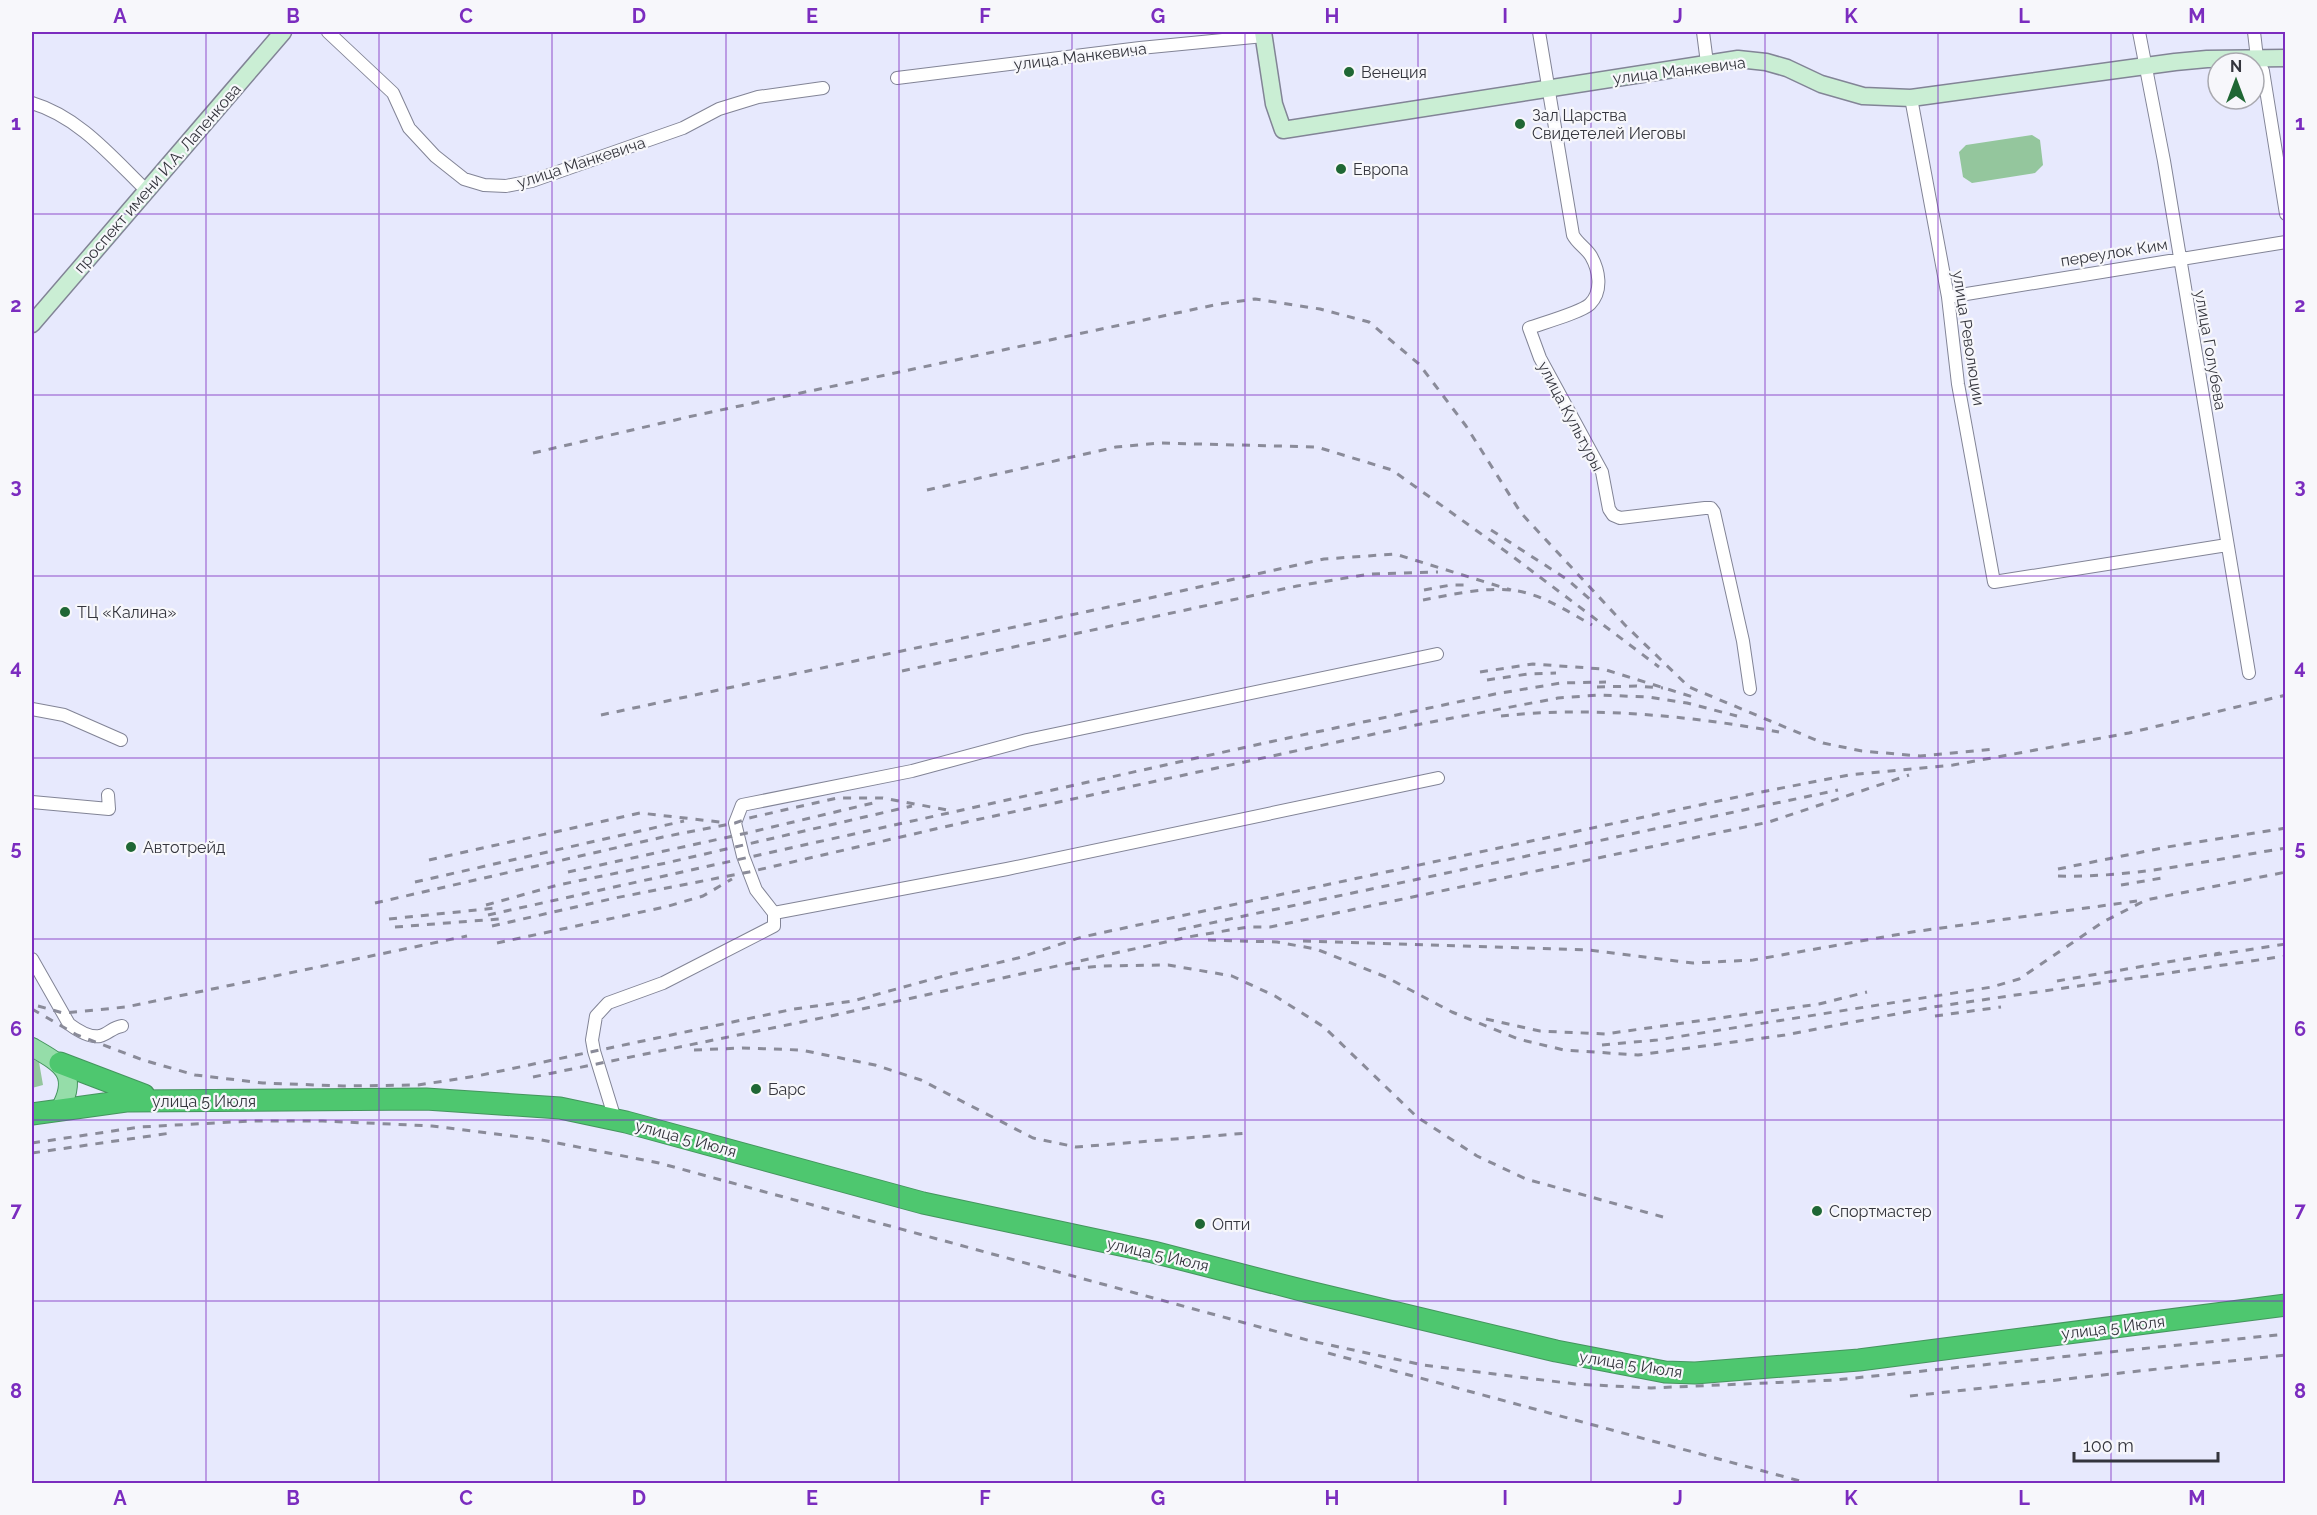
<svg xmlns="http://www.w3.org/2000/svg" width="2317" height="1515" viewBox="0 0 2317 1515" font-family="Raleway,sans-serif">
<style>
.green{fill:#94c69d}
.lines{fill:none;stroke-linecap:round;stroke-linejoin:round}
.street-casing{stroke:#828496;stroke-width:14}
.secondary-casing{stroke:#828496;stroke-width:19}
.primary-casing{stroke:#45945e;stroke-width:20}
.highway-casing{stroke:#45945e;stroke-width:23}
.street{stroke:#fff;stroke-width:12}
.secondary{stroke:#caeed4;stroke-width:16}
.primary{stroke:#95dda9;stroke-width:18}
.highway{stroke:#4ec76f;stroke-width:21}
.rail{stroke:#8a8b99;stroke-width:3;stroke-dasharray:8 8;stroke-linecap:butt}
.grid{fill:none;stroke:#7b2cbf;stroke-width:1.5;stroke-opacity:0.55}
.poi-dot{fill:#1f6734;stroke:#f7f7fb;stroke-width:2}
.labels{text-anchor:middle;stroke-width:4.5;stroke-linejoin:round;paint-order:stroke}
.street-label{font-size:16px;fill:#34353d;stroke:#f7f7fb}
.poi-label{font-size:16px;fill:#34353d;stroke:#f7f7fb;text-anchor:start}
.neatline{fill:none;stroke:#7b2cbf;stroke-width:2}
.grid-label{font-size:20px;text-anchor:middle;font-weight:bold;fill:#7b2cbf}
</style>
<rect width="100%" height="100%" fill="#e7e9fd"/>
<path class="green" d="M2032 135 2040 140 2043 165 2035 173 1972 183 1963 177 1959 152 1966 145Z
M32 1059 39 1062 43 1085 32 1088Z"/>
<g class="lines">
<defs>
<path id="street" d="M328 32 393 93 409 128 435 156 464 179 484 185 506 186 532 181 683 128 719 109 758 97 823 88
M1539 32 1573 235C1577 243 1586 248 1591 256 1599 270 1603 291 1590 304 1582 312 1543 323 1529 328L1540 358 1602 472 1609 509 1613 515 1620 518 1705 508H1711L1714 512 1743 641 1750 689
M1703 32 1707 63
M2139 32 2164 161 2249 673
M2254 32 2257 58 2263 71 2286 214
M897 78 1140 48 1264 36
M1911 98 1948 297 1958 384 1994 582 2227 545
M32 103C79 117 112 157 146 190
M1948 297 2286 242
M32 709 64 715 121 740
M32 802 109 809 108 795
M774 913 756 890 743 856 735 823 742 805 912 771 1027 740 1437 654
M32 959 69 1024C77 1030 89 1038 100 1036 108 1034 113 1027 122 1026
M615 1119 594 1051 592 1040 596 1016 608 1003 663 983 774 926V913L1007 869 1438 778"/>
<path id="secondary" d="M1263 32 1274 104 1283 130 1738 59 1766 62 1787 68 1821 84 1863 96 1911 98 2175 62 2207 59 2286 58
M32 324 283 32"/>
<path id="primary" d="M32 1047C60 1063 80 1073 60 1109"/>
<path id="highway" d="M60 1063 144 1095
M32 1114 126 1101 426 1099 560 1108 626 1122 923 1203 1153 1252 1309 1292 1556 1351 1665 1372 1695 1373 1859 1360 2286 1305"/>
</defs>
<use href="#street" class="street-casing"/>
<use href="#secondary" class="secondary-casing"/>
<use href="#primary" class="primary-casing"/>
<use href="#highway" class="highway-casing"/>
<use href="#street" class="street"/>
<use href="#secondary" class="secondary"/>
<use href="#primary" class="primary"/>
<use href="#highway" class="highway"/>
<path class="rail" d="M533 453 688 417 1219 304 1255 299 1320 309 1369 322 1419 364 1466 426 1521 513 1625 625 1689 687 1823 743 1862 751 1920 756 1996 749
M927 490 1116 447 1159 443 1317 447 1392 470 1512 556 1659 667
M1491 530 1568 580 1592 601
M1424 590 1451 585H1471
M1423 600C1450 595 1484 587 1511 590 1540 593 1567 611 1592 625
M902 671 1297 586 1370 574 1438 572
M1480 672 1533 664 1603 669 1693 697
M1487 680 1528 674 1556 673
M1597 687 1636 686 1663 688
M601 715 1141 600 1324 559 1395 554 1511 590
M1501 716C1589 706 1692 716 1779 732
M429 860 640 813 720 822
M2058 869 2167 847 2286 828
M568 872 747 833 873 803
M2058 876C2135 878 2210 860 2286 848
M415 882 684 821
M2121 885 2162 878
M375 903 663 837 735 823 749 818 837 798H883L947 810
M486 905 558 885 666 863 912 806
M488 915 1260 744 1495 694 1561 683 1606 682
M389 919 496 908
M492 926 615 898 749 872 957 824 1416 725 1558 698 1599 695 1649 697 1687 703 1737 716
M395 927 499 919
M1178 930 1838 790
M1208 940 1277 942 1316 949 1386 977 1452 1012 1518 1039 1564 1050 1638 1055 1785 1035 1933 1007 2286 956
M1303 941 1588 950 1693 963 1753 960 1912 932 2137 901
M497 943 665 907 703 896 732 879
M2214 955 2286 944
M1072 969 1101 966 1168 965 1232 976 1275 996 1324 1027 1417 1117 1477 1156 1526 1179 1663 1217
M2057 981 2220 953
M38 1006 63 1013 126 1007 467 936
M32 1009 77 1035 143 1060 195 1075 263 1083 343 1086 418 1085 477 1076 794 1009 853 1001 947 975 1018 958 1082 937 1756 793 1849 775 1953 765 2129 733 2286 695
M1935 1016 2001 1007
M1486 1019 1540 1031 1605 1034 1819 1004 1867 992
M1602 1045 1657 1040 1992 987 2019 979 2103 922 2146 900 2286 872
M694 1050 742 1048 801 1050 875 1065 921 1080 1033 1138 1076 1147 1248 1133
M533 1077 826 1017 1188 937 1248 927H1270L1769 822 1909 775
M32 1143 140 1127 251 1121H323L432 1126 537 1139 659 1163 1311 1341 1423 1365 1575 1384 1651 1388 1835 1380 2286 1334
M32 1153 171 1133
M1328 1353 1811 1484
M1910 1396 2286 1355"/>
</g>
<path class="grid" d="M206 32V1484M379 32V1484M552 32V1484M726 32V1484M899 32V1484M1072 32V1484M1245 32V1484M1418 32V1484M1591 32V1484M1765 32V1484M1938 32V1484M2111 32V1484M32 214H2286M32 395H2286M32 576H2286M32 758H2286M32 939H2286M32 1120H2286M32 1301H2286"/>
<g class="poi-dot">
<circle cx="1349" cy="72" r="6"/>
<circle cx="1520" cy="124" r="6"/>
<circle cx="1341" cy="169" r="6"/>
<circle cx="65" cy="612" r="6"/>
<circle cx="131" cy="847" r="6"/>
<circle cx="756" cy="1089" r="6"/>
<circle cx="1817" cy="1211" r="6"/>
<circle cx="1200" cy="1224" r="6"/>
</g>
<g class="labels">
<g class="street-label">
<text transform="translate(1080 56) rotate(-7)" y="6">улица Манкевича</text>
<text transform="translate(1679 70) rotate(-7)" y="6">улица Манкевича</text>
<text transform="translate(581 162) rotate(-18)" y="6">улица Манкевича</text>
<text transform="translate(157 178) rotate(-49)" y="6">проспект имени И.А. Лапенкова</text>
<text transform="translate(2114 252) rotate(-9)" y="6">переулок Ким</text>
<text transform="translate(1969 338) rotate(81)" y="6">улица Революции</text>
<text transform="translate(2211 350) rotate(80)" y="6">улица Голубева</text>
<text transform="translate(1571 416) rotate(62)" y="6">улица Культуры</text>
<text x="204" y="1107">улица 5 Июля</text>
<text transform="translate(686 1138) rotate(15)" y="6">улица 5 Июля</text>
<text transform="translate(1158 1254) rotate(13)" y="6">улица 5 Июля</text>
<text transform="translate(2113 1327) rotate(-7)" y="6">улица 5 Июля</text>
<text transform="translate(1631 1364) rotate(9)" y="6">улица 5 Июля</text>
</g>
<g class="poi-label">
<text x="1361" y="78">Венеция</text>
<text x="1532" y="121">Зал Царства<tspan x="1532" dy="18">Свидетелей Иеговы</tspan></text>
<text x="1353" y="175">Европа</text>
<text x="77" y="618">ТЦ «Калина»</text>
<text x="143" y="853">Автотрейд</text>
<text x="768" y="1095">Барс</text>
<text x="1829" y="1217">Спортмастер</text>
<text x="1212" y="1230">Опти</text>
</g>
</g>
<rect width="2317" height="1515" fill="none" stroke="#f7f7fb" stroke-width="66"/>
<g transform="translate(2236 81)"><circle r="28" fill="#f7f7fb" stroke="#a9a9af" stroke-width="1.5"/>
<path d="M0-4.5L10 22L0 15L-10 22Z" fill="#1f6734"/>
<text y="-9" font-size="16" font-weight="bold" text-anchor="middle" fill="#34353d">N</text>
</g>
<path d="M2074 1452v9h144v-9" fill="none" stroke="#34353d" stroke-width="3"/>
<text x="2083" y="1452" font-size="18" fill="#34353d" stroke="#f7f7fb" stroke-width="4.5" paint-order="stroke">100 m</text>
<rect x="33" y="33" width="2251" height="1449" class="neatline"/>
<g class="grid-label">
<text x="120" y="23">A</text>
<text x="293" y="23">B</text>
<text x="466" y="23">C</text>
<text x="639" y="23">D</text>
<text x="812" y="23">E</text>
<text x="985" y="23">F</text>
<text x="1158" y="23">G</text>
<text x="1332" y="23">H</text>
<text x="1505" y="23">I</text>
<text x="1678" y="23">J</text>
<text x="1851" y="23">K</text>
<text x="2024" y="23">L</text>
<text x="2197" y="23">M</text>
<text x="16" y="130">1</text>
<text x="2300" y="130">1</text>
<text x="16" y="312">2</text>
<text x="2300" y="312">2</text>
<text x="16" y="493">3</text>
<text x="2300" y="493">3</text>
<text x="16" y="674">4</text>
<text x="2300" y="674">4</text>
<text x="16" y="855">5</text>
<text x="2300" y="855">5</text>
<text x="16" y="1036">6</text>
<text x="2300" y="1036">6</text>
<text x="16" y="1217">7</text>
<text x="2300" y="1217">7</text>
<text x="16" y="1398">8</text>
<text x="2300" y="1398">8</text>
<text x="120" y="1505">A</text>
<text x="293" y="1505">B</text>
<text x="466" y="1505">C</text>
<text x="639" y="1505">D</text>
<text x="812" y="1505">E</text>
<text x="985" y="1505">F</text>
<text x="1158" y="1505">G</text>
<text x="1332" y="1505">H</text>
<text x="1505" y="1505">I</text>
<text x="1678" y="1505">J</text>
<text x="1851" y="1505">K</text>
<text x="2024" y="1505">L</text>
<text x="2197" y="1505">M</text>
</g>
</svg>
